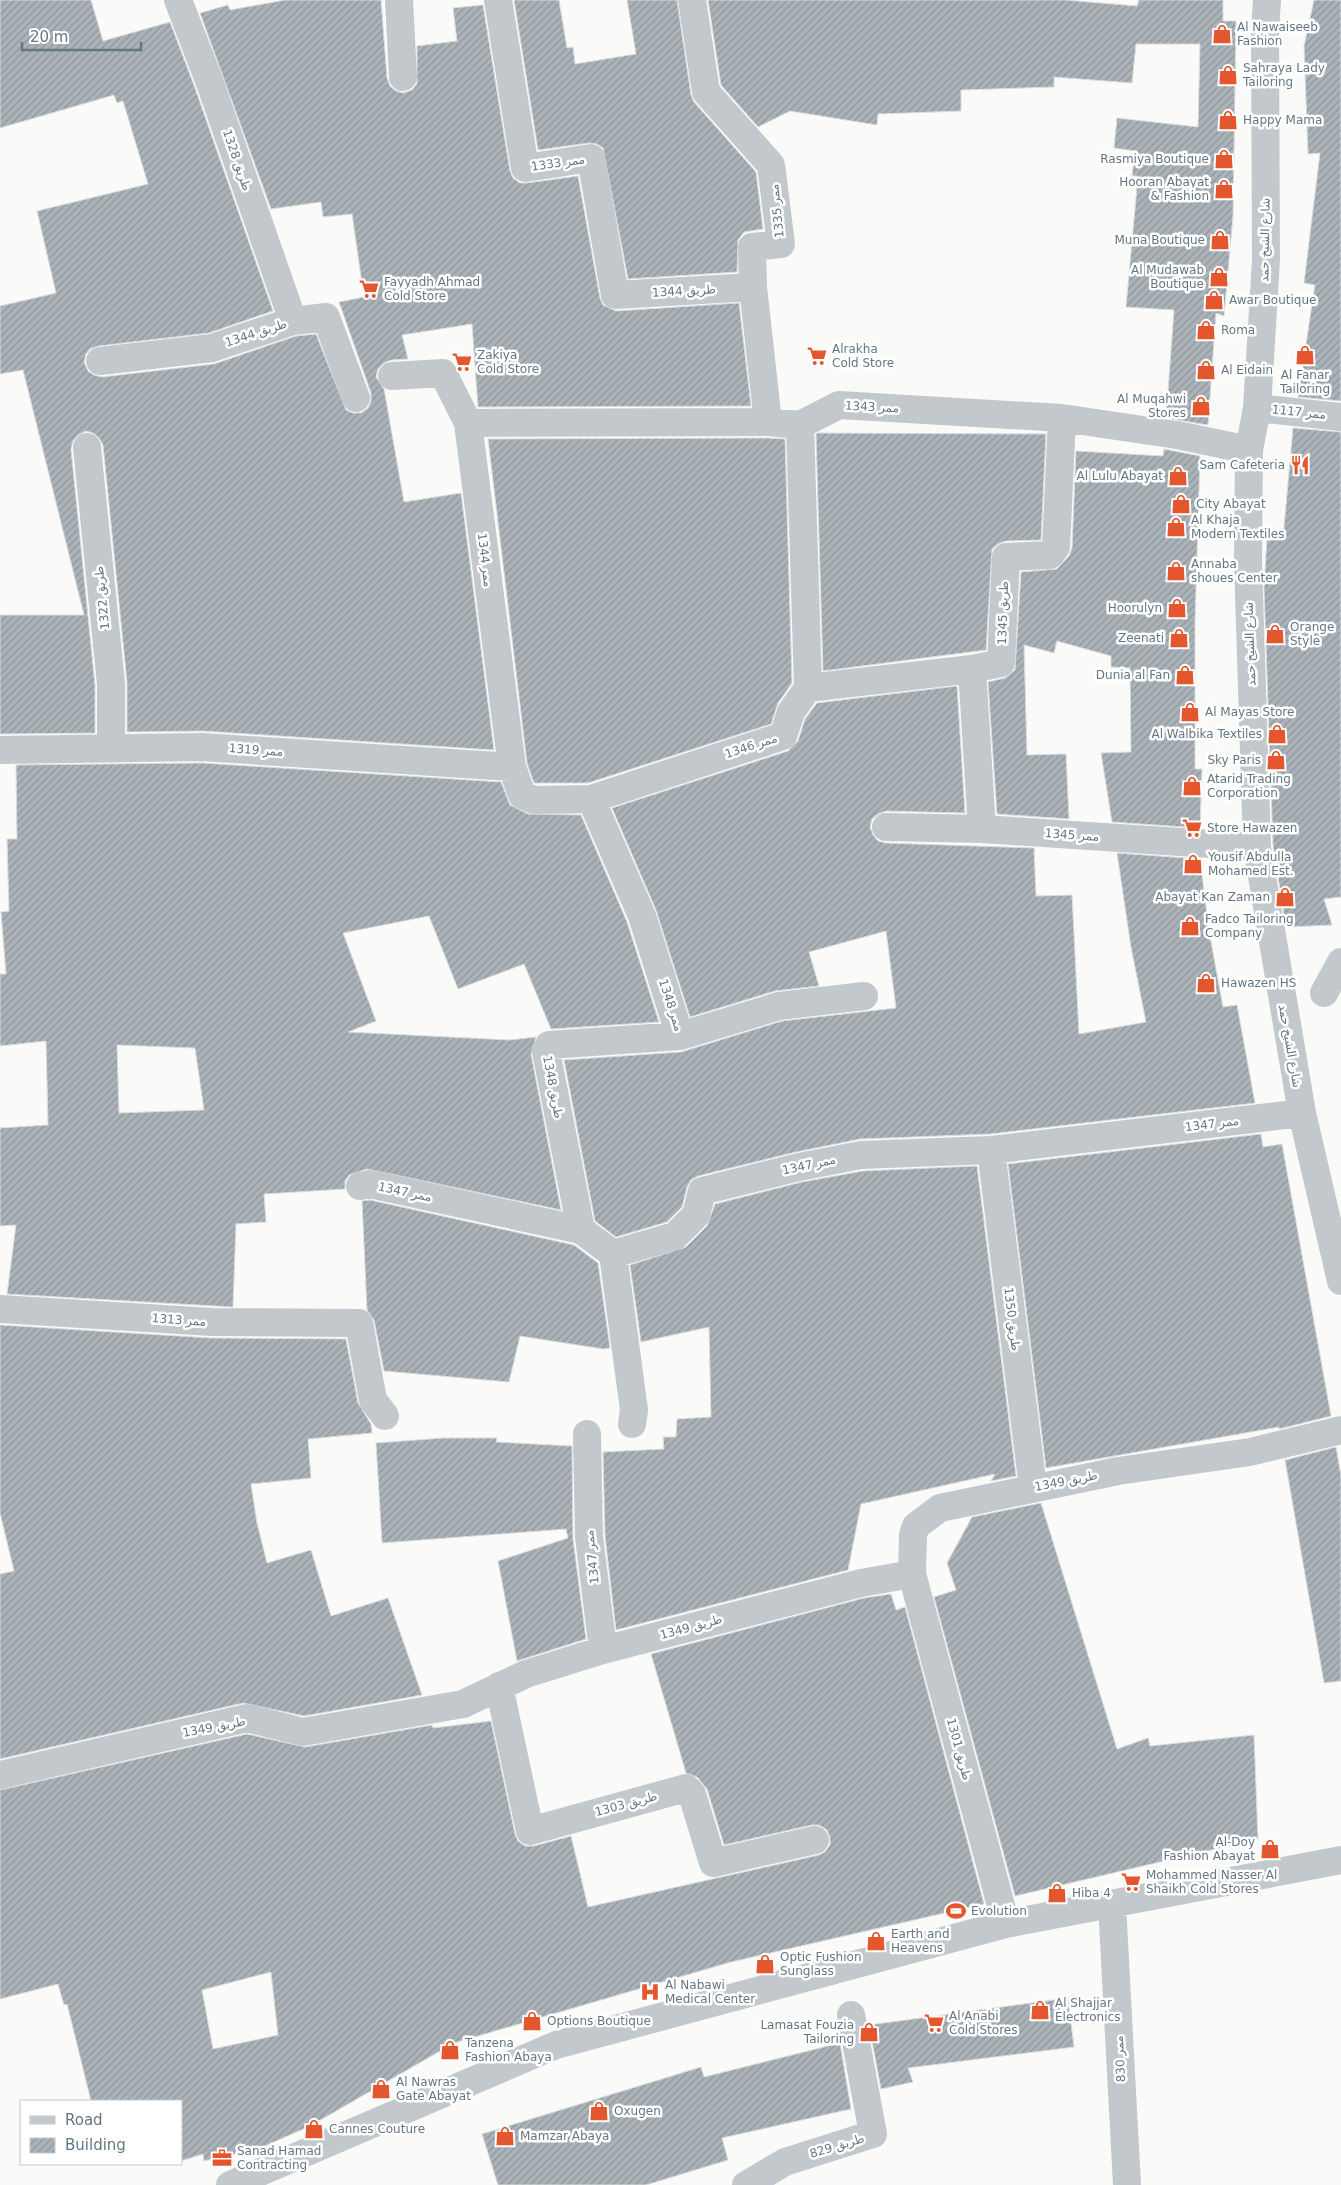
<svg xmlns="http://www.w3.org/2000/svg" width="1341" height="2185" viewBox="0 0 1341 2185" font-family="'DejaVu Sans','Noto Naskh Arabic',sans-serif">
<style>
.building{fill:url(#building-hatch);stroke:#dcdcda;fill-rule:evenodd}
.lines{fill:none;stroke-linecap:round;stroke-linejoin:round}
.minor{stroke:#c3c8cc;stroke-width:28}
.labels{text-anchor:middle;stroke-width:5;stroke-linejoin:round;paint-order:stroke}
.poi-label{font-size:12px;fill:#657683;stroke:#fff;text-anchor:start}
.street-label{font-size:12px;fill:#657683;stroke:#fff}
</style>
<defs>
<pattern id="building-hatch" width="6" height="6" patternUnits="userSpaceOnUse" patternTransform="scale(1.25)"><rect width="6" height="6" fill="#aab3b9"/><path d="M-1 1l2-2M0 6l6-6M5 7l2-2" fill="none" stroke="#8e969c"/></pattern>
</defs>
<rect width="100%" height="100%" fill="#fafaf8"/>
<path class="building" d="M0 0H91L103 41 170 22 195 88 273 311 209 333 98 346 90 349 86 354 84 362 88 371 94 375 102 377 214 364 296 336 316 334 346 410 353 413H361L368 408 371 401V393L339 302 364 297 352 214 323 217 321 202 271 209 200 13 228 5 230 10 285 0H381L387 78 390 86 396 91 403 93 412 90 417 84V46L457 41 453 8 483 5 510 171 513 178 520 183H527L578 176 600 298 603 305 616 311 739 303 751 406 478 407 472 324 402 335 408 359 391 360 384 363 378 369 376 377 384 389 404 502 461 493 494 750 203 731 127 732V682L103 445 99 438 93 433 86 431 78 435 73 441 71 449 95 685V733L0 734V615H84L23 370 0 374V306L56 293 37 211 148 184 123 101 117 103 114 95 0 128Z
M514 0H559L567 48 573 47 575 64 636 54 627 0H677L691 95 694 102 756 172 763 229 744 232 738 240 737 272 628 279 603 148 597 144 589 143 538 150Z
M708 0H1065L1137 6 1139 0H1223V21H1236L1233 216 1224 316 1216 313 1208 425 1166 418 1174 310 1126 307 1138 176H1132L1135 151 1114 148 1117 118 1198 127 1200 44H1136L1132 83 1054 77V87L961 90V111L878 114 877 125 790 111 758 127 721 85Z
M1314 0H1341V401L1298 397 1315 285 1304 283 1320 153 1308 154 1304 46Z
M1293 428 1341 432V897L1324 899 1332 925 1286 927 1273 845 1264 589 1267 537 1283 538Z
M818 433 1046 434 1041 540 1005 541 998 544 992 549 986 650 823 671 816 434Z
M767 438 785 439 792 683 778 703 771 724 588 783H534L527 763 488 439Z
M1164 449 1200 456 1195 622V769H1202L1200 828 1112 822 1101 753 1131 752 1130 668 1111 667V656L1057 641 1054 653 1024 645 1027 755 1066 754 1069 819 997 814 988 682 1005 678 1015 670 1021 572 1057 569 1069 556 1072 548 1076 451 1163 456Z
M957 686 965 813 886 811 878 814 872 819 870 827 873 835 878 841 886 843 1034 848 1036 896 1072 895 1079 1034 1146 1022 1131 947 1117 853 1200 859 1209 931 1223 1007 1237 1005 1255 1103 990 1134 860 1139 796 1152 698 1176 691 1180 687 1187 682 1207 667 1222 616 1237 595 1221 564 1060 681 1052 782 1021 896 1008 886 931 809 952 819 986 775 991 690 1017 656 910 612 808 788 751 798 741 805 719 817 703Z
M202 763 501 782 510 805 528 814 581 815 627 922 659 1022 551 1029 524 964 458 989 429 916 343 933 376 1021 348 1032 510 1040 536 1037 531 1054 561 1210 367 1169 349 1175 345 1181V1189L264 1194 266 1222 236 1224 233 1307 7 1294 16 1225 0 1226V1128L48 1125 46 1041 0 1046V974H6L1 912 9 911 7 839H17L16 765ZM117 1045 195 1048 204 1110 119 1113Z
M1261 1134 1263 1147 1282 1144 1331 1416 1279 1429V1427L1046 1468 1008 1164Z
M977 1166 1016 1476 991 1481 995 1474 861 1504 848 1570 616 1630 605 1536 603 1452 664 1449 663 1437H676L677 1419 711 1417 709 1327 641 1342 630 1265 686 1247 707 1226 715 1204 802 1182 863 1171Z
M370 1200 574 1245 598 1263 610 1348 603 1349 520 1336 509 1382 384 1371 374 1320 367 1310 362 1201Z
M0 1325 211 1338 346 1339 358 1403 371 1424 372 1433 308 1439 311 1478 251 1484 257 1523 267 1563 311 1550 331 1616 388 1598 422 1695 304 1716 243 1703 0 1759V1574L14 1571 0 1513Z
M444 1438H497L496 1442 572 1446 573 1539 586 1639 517 1661 498 1561 568 1538 566 1529 382 1543 376 1443Z
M1336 1447 1341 1476V1681L1324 1683 1285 1460Z
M1041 1503 1117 1749 1148 1738 1150 1746 1254 1735 1258 1839 1015 1896 934 1597 956 1590 947 1563 972 1517Z
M891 1594 896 1610 905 1607 984 1904 731 1962 454 2043 310 2126 258 2149 204 2161 203 2154 181 2161V2101H91L67 2004 64 2005 58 1984 0 1999V1790L247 1734 305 1747 432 1725 433 1728 491 1721 515 1834 518 1841 525 1846H534L571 1836 588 1907 819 1855 825 1852 830 1845V1837L827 1830 819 1825H812L724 1845 707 1789 697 1777 686 1773 651 1654 864 1598ZM271 1972 278 2035 213 2049 202 1990Z
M1068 1998 1074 2047 908 2068 913 2082 881 2089 869 2025Z
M840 2043 851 2109 722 2138 728 2160 646 2185H498L482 2134 701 2067 704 2077Z"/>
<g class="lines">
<path class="minor" d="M178 0 210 83 293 321
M399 0 403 77
M498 0 525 168 591 158 615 295 753 287
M692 0 706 92 771 165 781 244 752 247 753 287 768 422
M1267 0 1265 31 1266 260 1257 408 1249 450 1248 562 1257 847 1302 1113 1341 1281
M100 361 212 348 293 321 326 317 356 398
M392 376 443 373 468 423 512 767 522 795 534 800 591 799 783 736 791 712 808 688 800 425
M1257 408 1341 417
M468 423 768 422 800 425 839 405 1062 418 1177 435 1249 450
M87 447 111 684V749
M808 688 972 669
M0 750 202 747 512 767
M591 799 642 916 680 1036 779 1006 864 996
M886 827 982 829 1257 847
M982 829 972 669 1001 663 1006 557 1050 555 1056 547 1062 418
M1324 993 1341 962
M991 1150 1033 1488
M360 1186 370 1184 581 1230 613 1254 675 1236 696 1215 702 1191 799 1167 861 1155 991 1150 1302 1113
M581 1230 546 1051 549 1045 680 1036
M613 1254 634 1410 632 1424
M0 1309 212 1322 359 1323 373 1400 385 1416
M587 1434 589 1537 603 1650
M499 1686 530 1831 686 1788 692 1794 713 1863 815 1840
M0 1775 247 1718 303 1732 463 1704 526 1674 603 1650 861 1583 912 1574
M1112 1904 1127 2185
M1006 1924 912 1574 913 1535 916 1526 940 1508 1118 1471 1250 1452 1341 1430
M230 2185 556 2045 1006 1924 1341 1860
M746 2185 785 2162 873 2134 851 2015"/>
</g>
<defs>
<symbol id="shop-bare" viewBox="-9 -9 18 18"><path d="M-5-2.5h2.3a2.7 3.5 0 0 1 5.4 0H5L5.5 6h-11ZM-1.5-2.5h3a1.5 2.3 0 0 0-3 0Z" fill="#e4572e" stroke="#fff" stroke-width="2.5" paint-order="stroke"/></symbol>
<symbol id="supermarket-bare" viewBox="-9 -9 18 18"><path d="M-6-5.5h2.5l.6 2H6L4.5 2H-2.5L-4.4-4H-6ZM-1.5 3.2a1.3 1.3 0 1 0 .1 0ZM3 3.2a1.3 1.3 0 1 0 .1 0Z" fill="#e4572e" stroke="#fff" stroke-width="2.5" paint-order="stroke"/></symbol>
<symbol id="restaurant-bare" viewBox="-9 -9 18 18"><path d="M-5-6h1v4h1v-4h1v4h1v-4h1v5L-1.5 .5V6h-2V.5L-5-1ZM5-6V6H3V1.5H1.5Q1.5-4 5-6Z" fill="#e4572e" stroke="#fff" stroke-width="2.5" paint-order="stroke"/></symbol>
<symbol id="stadium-bare" viewBox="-9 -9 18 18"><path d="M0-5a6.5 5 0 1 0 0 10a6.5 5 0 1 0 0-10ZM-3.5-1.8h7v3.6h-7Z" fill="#e4572e" stroke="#fff" stroke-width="2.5" paint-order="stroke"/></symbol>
<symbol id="hospital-bare" viewBox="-9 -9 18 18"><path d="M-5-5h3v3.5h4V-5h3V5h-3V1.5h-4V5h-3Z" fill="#e4572e" stroke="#fff" stroke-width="2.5" paint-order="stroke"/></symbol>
<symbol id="office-bare" viewBox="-9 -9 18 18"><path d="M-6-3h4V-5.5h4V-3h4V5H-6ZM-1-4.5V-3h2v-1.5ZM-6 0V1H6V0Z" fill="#e4572e" stroke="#fff" stroke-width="2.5" paint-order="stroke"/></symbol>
</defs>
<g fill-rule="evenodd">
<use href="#shop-bare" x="1208" y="20" width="28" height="28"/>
<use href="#shop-bare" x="1214" y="61" width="28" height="28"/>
<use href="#shop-bare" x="1214" y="106" width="28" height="28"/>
<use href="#shop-bare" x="1210" y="145" width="28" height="28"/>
<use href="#shop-bare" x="1210" y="175" width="28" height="28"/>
<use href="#shop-bare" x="1206" y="226" width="28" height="28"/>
<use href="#shop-bare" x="1205" y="263" width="28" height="28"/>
<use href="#supermarket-bare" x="355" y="275" width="28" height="28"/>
<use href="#shop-bare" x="1200" y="286" width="28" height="28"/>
<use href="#shop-bare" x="1192" y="316" width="28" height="28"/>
<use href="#shop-bare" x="1291" y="341" width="28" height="28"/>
<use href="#supermarket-bare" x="803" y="342" width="28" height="28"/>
<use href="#supermarket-bare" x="448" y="348" width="28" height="28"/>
<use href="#shop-bare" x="1192" y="356" width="28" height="28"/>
<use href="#shop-bare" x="1187" y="392" width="28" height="28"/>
<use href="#restaurant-bare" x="1286" y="451" width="28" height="28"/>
<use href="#shop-bare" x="1164" y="462" width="28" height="28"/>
<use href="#shop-bare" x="1167" y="490" width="28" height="28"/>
<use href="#shop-bare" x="1162" y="513" width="28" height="28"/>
<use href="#shop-bare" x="1162" y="557" width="28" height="28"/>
<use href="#shop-bare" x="1163" y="594" width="28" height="28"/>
<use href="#shop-bare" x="1261" y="620" width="28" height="28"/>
<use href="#shop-bare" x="1165" y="624" width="28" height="28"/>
<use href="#shop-bare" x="1171" y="661" width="28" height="28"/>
<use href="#shop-bare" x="1176" y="698" width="28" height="28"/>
<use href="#shop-bare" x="1263" y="720" width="28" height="28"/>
<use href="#shop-bare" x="1262" y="746" width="28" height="28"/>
<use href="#shop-bare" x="1178" y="772" width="28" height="28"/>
<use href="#supermarket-bare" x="1178" y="814" width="28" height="28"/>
<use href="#shop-bare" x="1179" y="850" width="28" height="28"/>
<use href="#shop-bare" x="1271" y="883" width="28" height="28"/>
<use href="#shop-bare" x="1176" y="912" width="28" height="28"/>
<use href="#shop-bare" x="1192" y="969" width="28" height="28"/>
<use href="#shop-bare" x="1256" y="1835" width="28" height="28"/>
<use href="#supermarket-bare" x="1117" y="1868" width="28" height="28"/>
<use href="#shop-bare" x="1043" y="1879" width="28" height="28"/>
<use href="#stadium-bare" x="942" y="1897" width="28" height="28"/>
<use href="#shop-bare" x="862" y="1927" width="28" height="28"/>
<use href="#shop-bare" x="751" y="1950" width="28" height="28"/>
<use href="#hospital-bare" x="636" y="1978" width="28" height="28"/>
<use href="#shop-bare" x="1026" y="1996" width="28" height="28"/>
<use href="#shop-bare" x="518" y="2007" width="28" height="28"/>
<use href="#supermarket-bare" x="920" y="2009" width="28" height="28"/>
<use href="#shop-bare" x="855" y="2018" width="28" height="28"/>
<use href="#shop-bare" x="436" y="2036" width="28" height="28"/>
<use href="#shop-bare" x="367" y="2075" width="28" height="28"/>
<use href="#shop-bare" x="585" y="2097" width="28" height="28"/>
<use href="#shop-bare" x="300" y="2115" width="28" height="28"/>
<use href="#shop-bare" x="491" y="2122" width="28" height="28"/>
<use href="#office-bare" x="208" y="2144" width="28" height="28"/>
</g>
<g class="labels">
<g class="poi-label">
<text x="1237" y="31">Al Nawaiseeb<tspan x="1237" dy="14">Fashion</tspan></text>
<text x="1243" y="72">Sahraya Lady<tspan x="1243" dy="14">Tailoring</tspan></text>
<text x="1243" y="124">Happy Mama</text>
<text x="1209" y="163" text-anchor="end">Rasmiya Boutique</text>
<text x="1209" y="186" text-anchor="end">Hooran Abayat<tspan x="1209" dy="14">&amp; Fashion</tspan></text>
<text x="1205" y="244" text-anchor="end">Muna Boutique</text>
<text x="1204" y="274" text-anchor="end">Al Mudawab<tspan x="1204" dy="14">Boutique</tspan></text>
<text x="384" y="286">Fayyadh Ahmad<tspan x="384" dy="14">Cold Store</tspan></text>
<text x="1229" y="304">Awar Boutique</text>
<text x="1221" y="334">Roma</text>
<text x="832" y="353">Alrakha<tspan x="832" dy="14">Cold Store</tspan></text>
<text x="477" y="359">Zakiya<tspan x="477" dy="14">Cold Store</tspan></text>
<text x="1221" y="374">Al Eidain</text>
<text x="1305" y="379" text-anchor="middle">Al Fanar<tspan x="1305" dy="14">Tailoring</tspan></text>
<text x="1186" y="403" text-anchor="end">Al Muqahwi<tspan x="1186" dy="14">Stores</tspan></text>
<text x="1285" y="469" text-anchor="end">Sam Cafeteria</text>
<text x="1163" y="480" text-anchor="end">Al Lulu Abayat</text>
<text x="1196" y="508">City Abayat</text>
<text x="1191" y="524">Al Khaja<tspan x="1191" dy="14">Modern Textiles</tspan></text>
<text x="1191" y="568">Annaba<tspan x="1191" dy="14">shoues Center</tspan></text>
<text x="1162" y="612" text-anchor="end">Hoorulyn</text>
<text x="1290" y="631">Orange<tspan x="1290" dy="14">Style</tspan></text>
<text x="1164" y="642" text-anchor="end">Zeenati</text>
<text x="1170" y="679" text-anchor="end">Dunia al Fan</text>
<text x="1205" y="716">Al Mayas Store</text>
<text x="1262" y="738" text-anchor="end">Al Walbika Textiles</text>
<text x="1261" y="764" text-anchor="end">Sky Paris</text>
<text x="1207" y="783">Atarid Trading<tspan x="1207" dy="14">Corporation</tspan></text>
<text x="1207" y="832">Store Hawazen</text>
<text x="1208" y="861">Yousif Abdulla<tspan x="1208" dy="14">Mohamed Est.</tspan></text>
<text x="1270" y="901" text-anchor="end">Abayat Kan Zaman</text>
<text x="1205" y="923">Fadco Tailoring<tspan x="1205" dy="14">Company</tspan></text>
<text x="1221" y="987">Hawazen HS</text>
<text x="1255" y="1846" text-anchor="end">Al-Doy<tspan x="1255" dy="14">Fashion Abayat</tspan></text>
<text x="1146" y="1879">Mohammed Nasser Al<tspan x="1146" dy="14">Shaikh Cold Stores</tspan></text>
<text x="1072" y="1897">Hiba 4</text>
<text x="971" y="1915">Evolution</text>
<text x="891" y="1938">Earth and<tspan x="891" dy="14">Heavens</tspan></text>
<text x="780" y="1961">Optic Fushion<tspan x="780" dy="14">Sunglass</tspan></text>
<text x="665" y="1989">Al Nabawi<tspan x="665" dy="14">Medical Center</tspan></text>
<text x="1055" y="2007">Al Shajjar<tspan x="1055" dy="14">Electronics</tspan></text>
<text x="949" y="2020">Al Anabi<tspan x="949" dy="14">Cold Stores</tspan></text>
<text x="547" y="2025">Options Boutique</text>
<text x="854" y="2029" text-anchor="end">Lamasat Fouzia<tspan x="854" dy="14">Tailoring</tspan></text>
<text x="465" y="2047">Tanzena<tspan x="465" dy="14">Fashion Abaya</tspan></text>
<text x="396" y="2086">Al Nawras<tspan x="396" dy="14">Gate Abayat</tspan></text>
<text x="614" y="2115">Oxugen</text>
<text x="329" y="2133">Cannes Couture</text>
<text x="520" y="2140">Mamzar Abaya</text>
<text x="237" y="2155">Sanad Hamad<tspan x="237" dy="14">Contracting</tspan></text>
</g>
<g class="street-label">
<text transform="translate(237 160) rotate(71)" y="4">طريق 1328</text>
<text transform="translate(558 163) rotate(-8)" y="4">ممر 1333</text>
<text transform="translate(777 211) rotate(-96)" y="4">ممر 1335</text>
<text transform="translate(1265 240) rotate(-89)" y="4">شارع الشيخ حمد</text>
<text transform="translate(684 291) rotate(-3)" y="4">طريق 1344</text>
<text transform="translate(256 333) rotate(-18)" y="4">طريق 1344</text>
<text transform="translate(872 407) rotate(3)" y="4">ممر 1343</text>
<text transform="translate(1299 412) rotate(6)" y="4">ممر 1117</text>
<text transform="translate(485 560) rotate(83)" y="4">ممر 1344</text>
<text transform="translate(102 598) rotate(-96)" y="4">طريق 1322</text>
<text transform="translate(1003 613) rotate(-88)" y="4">طريق 1345</text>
<text transform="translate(1250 644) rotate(-92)" y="4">شارع الشيخ حمد</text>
<text transform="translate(751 746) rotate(-18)" y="4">ممر 1346</text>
<text transform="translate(256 750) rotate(4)" y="4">ممر 1319</text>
<text transform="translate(1072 835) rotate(4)" y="4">ممر 1345</text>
<text transform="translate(671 1005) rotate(72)" y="4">ممر 1348</text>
<text transform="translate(1290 1046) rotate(80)" y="4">شارع الشيخ حمد</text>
<text transform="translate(553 1087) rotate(79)" y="4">طريق 1348</text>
<text transform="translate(1212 1124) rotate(-7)" y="4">ممر 1347</text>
<text transform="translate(809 1165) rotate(-12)" y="4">ممر 1347</text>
<text transform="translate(405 1192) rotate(12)" y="4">ممر 1347</text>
<text transform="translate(1012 1319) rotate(83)" y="4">طريق 1350</text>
<text transform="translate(179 1320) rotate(4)" y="4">ممر 1313</text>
<text transform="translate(1066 1481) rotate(-11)" y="4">طريق 1349</text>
<text transform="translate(592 1557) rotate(-96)" y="4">ممر 1347</text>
<text transform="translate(691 1627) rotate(-15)" y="4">طريق 1349</text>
<text transform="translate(214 1727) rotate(-11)" y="4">طريق 1349</text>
<text transform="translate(959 1749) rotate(75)" y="4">طريق 1301</text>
<text transform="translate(626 1804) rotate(-15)" y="4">طريق 1303</text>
<text transform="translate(1120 2059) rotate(-93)" y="4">ممر 830</text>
<text transform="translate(837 2146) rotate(-17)" y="4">طريق 829</text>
</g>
</g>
<rect x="20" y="2100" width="162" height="65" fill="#ffffff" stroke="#c1c8cd"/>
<rect x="30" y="2116" width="25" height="8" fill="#c3c8cc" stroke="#c1c8cd"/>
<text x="65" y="2125" font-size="15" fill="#657683">Road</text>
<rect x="30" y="2138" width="25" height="15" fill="url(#building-hatch)" stroke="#c1c8cd"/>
<text x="65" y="2150" font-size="15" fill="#657683">Building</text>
<path d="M22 42v8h119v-8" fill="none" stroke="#657683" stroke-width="2.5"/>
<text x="30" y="42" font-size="15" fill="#657683" stroke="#ffffff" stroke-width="4" paint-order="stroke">20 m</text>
</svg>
